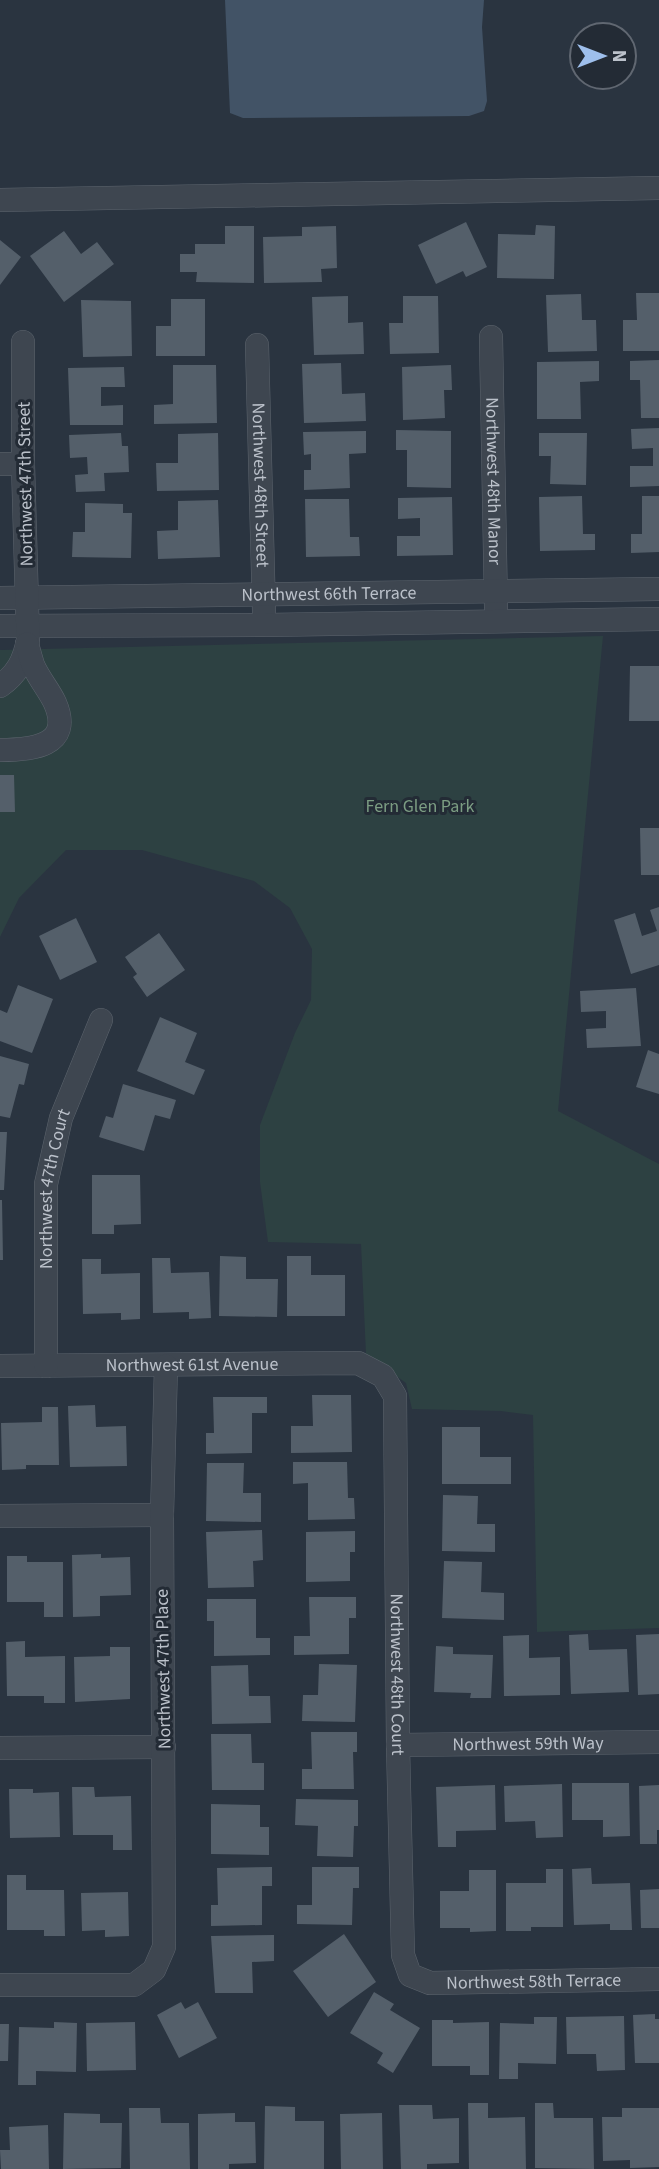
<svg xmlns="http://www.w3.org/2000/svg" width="659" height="2169" viewBox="0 0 659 2169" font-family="'Source Sans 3',sans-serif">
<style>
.green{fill:#2d4142}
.water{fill:#425366}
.building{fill:#545f6a}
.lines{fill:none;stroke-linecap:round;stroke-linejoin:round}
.minor-casing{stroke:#5c646d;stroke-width:24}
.minor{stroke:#3e4650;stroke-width:23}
.labels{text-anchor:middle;stroke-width:6;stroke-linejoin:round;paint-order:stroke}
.street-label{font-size:18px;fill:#bbc1ca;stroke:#232b35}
.park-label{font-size:18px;fill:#7c9d83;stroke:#232b35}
</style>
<rect width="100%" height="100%" fill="#2a3440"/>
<path class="green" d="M603 636 558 1111 659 1164V1628L537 1632 533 1415 501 1411 412 1409 406 1383 366 1354 361 1244 268 1242 260 1182V1125L295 1033 311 1000 312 949 290 908 254 881 142 850H66L19 898 0 937V650Z"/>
<path class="water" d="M225 0H484L482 27 487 101 484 111 469 116 243 118 230 113Z"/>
<path class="building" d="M466 222 487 267 466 277 463 271 436 284 418 245Z
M536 225 555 226 554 279 497 278 498 234 535 235Z
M225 226H254V283L196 282 197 272H180V254H195V244H225Z
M336 226 337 268 321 269 322 282 264 283 263 237 302 236V227Z
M64 231 81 254 97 242 114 264 64 302 30 256Z
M0 240 21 257 0 285Z
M636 293H659V351H623V320H637Z
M581 294 582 320H596L597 351 548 352 546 295Z
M348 296V323L363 322 364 354 314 355 312 297Z
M403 296H438L439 353 390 354 389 323H403Z
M171 299H205V356H156V326H171Z
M81 300 131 301 132 356 83 357Z
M659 360V418H641L640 380H630V361Z
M599 361V381L580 382 581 419H537V362Z
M341 363 342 394 365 393 366 421 304 423 302 364Z
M173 365H216L217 423 154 424V405L173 404Z
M451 365 452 390H444L445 418 403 420 402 367Z
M124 367 125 387H101V406L123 405V425H70L68 368Z
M659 428V486L630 487V466H653V448L632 449 631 429Z
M396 430 451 431V488L407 487V450H396Z
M366 431V453L349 454 350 488 304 490V470H311V454L304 455 303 432Z
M121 433 122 446H128L129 472 104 473 105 491 76 492 75 475 88 474 87 457 70 458 69 435Z
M218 433 219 490 157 491 156 463H178V434Z
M539 433H587L586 485 550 484 551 456H539Z
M582 496 583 534H595V550L540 551 539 497Z
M642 496H659V552L631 553V534H642Z
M452 497 453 555 397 556V536H420V518L398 519V498Z
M305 499H349L350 537H359L360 556 306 557Z
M218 500 220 557 158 559 157 531 178 530V501Z
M85 503 123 504V513H132L131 558 72 557 73 532H85Z
M630 666H659V721H629Z
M0 775H14L15 812H0Z
M640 828H659V875H641Z
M659 907V965L631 974 614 920 635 913 642 936 657 931 650 910Z
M76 918 97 962 60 980 39 936Z
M159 933 185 970 147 997 133 977 137 974 125 957Z
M18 985 53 999 32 1053 0 1041V1010L7 1013Z
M636 988 641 1046 587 1048 586 1029 606 1028V1011L581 1012 580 991Z
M160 1017 197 1033 185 1062 205 1070 194 1095 137 1071Z
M648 1050 659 1054V1094L636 1087Z
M0 1056 29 1064 24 1085 19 1084 10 1118 0 1116Z
M123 1084 176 1100 170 1119 155 1115 144 1151 99 1137 106 1116 113 1118Z
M0 1132H7L4 1190H0Z
M92 1175H140L141 1224 114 1225V1234H92Z
M0 1200H2L3 1260H0Z
M220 1256 246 1257V1279H278L277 1317 219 1316Z
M287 1256H311V1275H345V1316H287Z
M152 1258H170L171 1273 209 1272 211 1318 189 1319V1312L153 1313Z
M82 1259H101V1274L140 1273V1319L121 1320V1313L83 1314Z
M312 1395H351L352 1452 291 1453V1426H313Z
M213 1397H267V1413H252V1453L206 1454V1433H214Z
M95 1405 96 1427 126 1426 127 1466 70 1467 68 1406Z
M42 1407H58L59 1465H26V1469L2 1470 1 1423 42 1422Z
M442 1427H480V1457H511V1484H442Z
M293 1462H347L348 1498H354L355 1519 308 1520V1483L293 1484Z
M207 1463H244L243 1493H261V1522L206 1521Z
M443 1495 478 1496 477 1524H495V1552L442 1551Z
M262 1530 263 1560 253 1561 254 1587 208 1588 206 1532Z
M355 1531V1552H350V1581L306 1582V1532Z
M101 1554V1558L130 1557 131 1595 100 1596V1616L73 1617 72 1555Z
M7 1556H27V1562H63V1617H44V1602H7Z
M444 1561 482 1562 481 1592 504 1593V1620L442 1618Z
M309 1597H356V1618H349V1654L294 1655V1636H310Z
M207 1599H256V1638H270V1655L214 1656V1621H207Z
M588 1634 589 1650 627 1649 629 1692 571 1694 569 1635Z
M659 1634V1694L638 1695 636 1635Z
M529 1635V1658L560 1657V1695L504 1696 503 1636Z
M25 1641V1657L65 1656V1703H44V1696H7L6 1642Z
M436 1646 453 1647V1654L493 1655 491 1698H470L471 1693 434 1692Z
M110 1647H130V1699L75 1702 74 1657 110 1656Z
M319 1664 357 1665 355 1722 302 1721 303 1695H318Z
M248 1665 249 1696H270L271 1723 212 1724 211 1666Z
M311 1732H357V1752H353L354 1789H302V1769H312Z
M211 1734H251L252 1763H264V1790H212Z
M572 1783H629L630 1836 603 1837V1820H572Z
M562 1784 563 1837 536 1838 535 1821 505 1822 504 1786Z
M495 1785 496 1830 456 1831V1847H438L436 1787Z
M659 1785V1830H657V1844H640L639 1786Z
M72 1787H94L95 1797 131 1796 132 1850H113V1835H73Z
M9 1789H33V1793L59 1792 60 1837 10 1838Z
M296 1799 358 1800V1826H354L353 1857 317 1856 318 1826 295 1825Z
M211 1804 260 1805V1827H269V1855L211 1854Z
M272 1867V1886H262V1925L211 1926V1905H218L217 1868Z
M312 1867H359V1888H353L352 1925 297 1924V1905H312Z
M591 1868 592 1884 630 1883 632 1930H610V1924L574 1925 572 1869Z
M546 1869H563V1927H531V1931H506V1883H546Z
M469 1870H496V1931L470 1932V1928H440V1891H469Z
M7 1875H26V1890H64L65 1936H44V1930H7Z
M659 1889V1928H641L640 1890Z
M128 1892 129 1936 105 1937V1930L82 1931 81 1893Z
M344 1934 376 1982 328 2017 293 1971Z
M274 1935V1961L252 1962 253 1993H215L211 1936Z
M374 1992 394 2004 390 2010 420 2028 393 2073 377 2063 383 2053 350 2033Z
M181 2002 185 2009 198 2002 217 2038 179 2058 157 2015Z
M655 2014V2019H659V2063H635L633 2015Z
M624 2016 625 2070 597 2071 596 2054H567L566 2017Z
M534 2017H557L556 2064 518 2063V2079H499L500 2023 534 2024Z
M432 2020H453V2023L489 2022V2075H470V2066H432Z
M54 2022 77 2023 76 2072 36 2071V2085H18L19 2027 54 2028Z
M135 2022 136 2070 87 2071 86 2023Z
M0 2024H9L8 2061H0Z
M468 2103H488V2118L525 2117 526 2169H469Z
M535 2103H553L554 2118H593L594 2169 535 2168Z
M399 2105H432L433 2119 459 2118V2163L427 2164V2169H401Z
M265 2106 295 2107V2121H324V2169H264Z
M129 2108H160L161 2123H189L190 2169H130Z
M622 2108H659V2167L630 2168V2160L603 2161 602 2117H622Z
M64 2113 100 2114V2123H122L121 2168 63 2169Z
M235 2113V2122H255L256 2163 229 2164V2169H198V2114Z
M382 2113 383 2169H341L340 2114Z
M48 2125 49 2169H1L0 2150H10L9 2127Z"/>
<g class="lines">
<defs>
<g id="minor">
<path d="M0 200 659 188"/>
<path id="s1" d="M491 337 496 607"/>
<path id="s2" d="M257 345 264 611"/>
<path d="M0 464H23"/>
<path id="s3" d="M0 598 659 589"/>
<path d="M0 626 265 625 659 619"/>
<path d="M0 686C17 674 24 661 28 640L23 464V342"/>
<path d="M0 750C30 750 74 747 55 703 49 690 39 679 33 665 31 659 29 651 27 644"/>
<path id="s4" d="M0 1366 358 1363 383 1376 395 1396 398 1745 403 1955 410 1975 430 1983 659 1979"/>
<path id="s5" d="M46 1366V1184L61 1118 101 1020"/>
<path d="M0 1516 162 1515"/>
<path id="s6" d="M398 1745 659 1742"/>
<path d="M0 1748 164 1747"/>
<path d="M0 1985H134L154 1970 164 1947 162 1515 166 1366"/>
</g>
</defs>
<use href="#minor" class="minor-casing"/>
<use href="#minor" class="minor"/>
</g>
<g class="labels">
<g class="street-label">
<text dy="6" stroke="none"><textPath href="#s1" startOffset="144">Northwest 48th Manor</textPath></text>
<text transform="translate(25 484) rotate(-91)" y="6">Northwest 47th Street</text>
<text dy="6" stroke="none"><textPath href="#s2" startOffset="140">Northwest 48th Street</textPath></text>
<text dy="6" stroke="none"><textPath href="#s3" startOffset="329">Northwest 66th Terrace</textPath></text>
<text dy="6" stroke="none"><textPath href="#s5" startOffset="178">Northwest 47th Court</textPath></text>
<text dy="6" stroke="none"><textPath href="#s4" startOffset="192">Northwest 61st Avenue</textPath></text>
<text transform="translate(163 1669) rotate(-91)" y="6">Northwest 47th Place</text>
<text dy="6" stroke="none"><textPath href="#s4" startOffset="688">Northwest 48th Court</textPath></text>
<text dy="6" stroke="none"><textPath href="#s6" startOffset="130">Northwest 59th Way</textPath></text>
<text dy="6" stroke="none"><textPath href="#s4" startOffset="1115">Northwest 58th Terrace</textPath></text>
</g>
<g class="park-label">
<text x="420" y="812">Fern Glen Park</text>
</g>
</g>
<g transform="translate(603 56) rotate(90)"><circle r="33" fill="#232b35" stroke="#606771" stroke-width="2"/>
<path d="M0-5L12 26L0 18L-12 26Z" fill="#9ebfec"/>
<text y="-10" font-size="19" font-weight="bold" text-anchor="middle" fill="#bbc1ca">N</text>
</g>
</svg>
